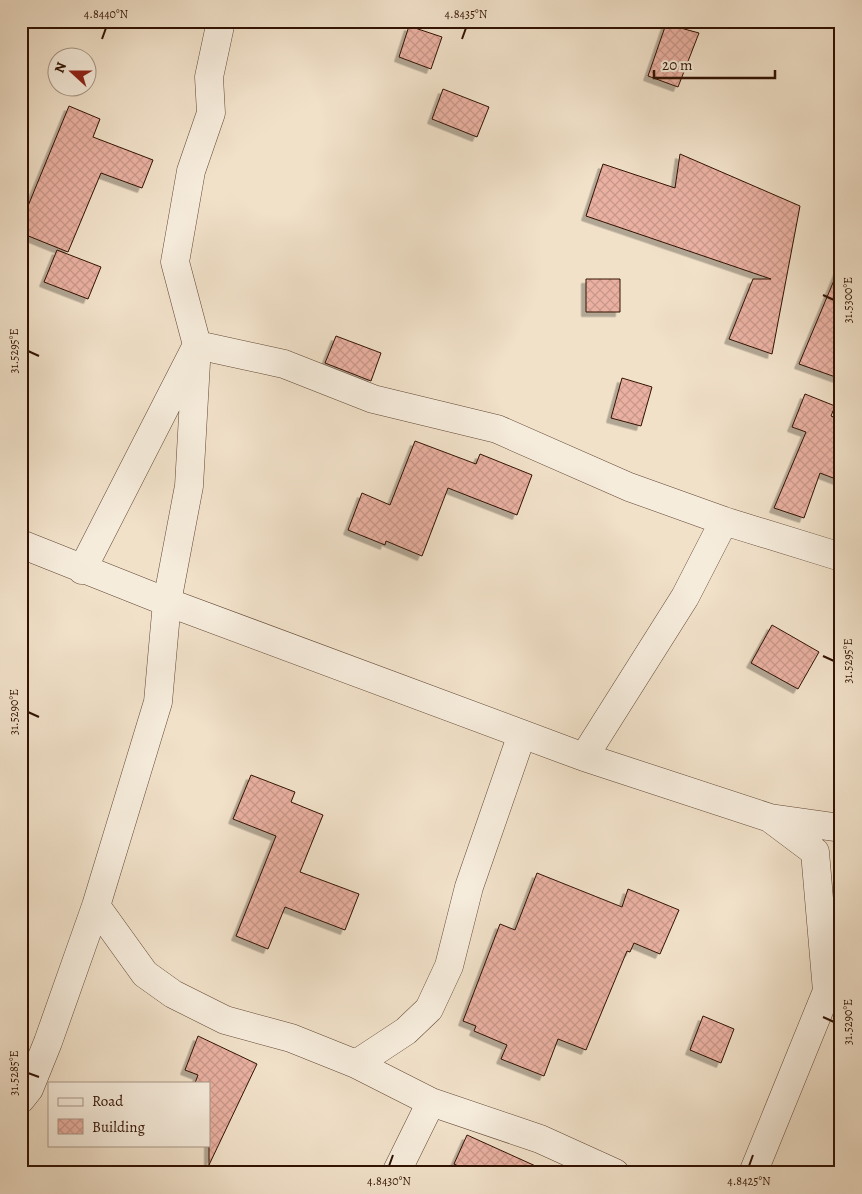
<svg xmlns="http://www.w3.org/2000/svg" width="862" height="1194" viewBox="0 0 862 1194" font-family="Alegreya,serif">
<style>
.building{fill:url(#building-cross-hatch);stroke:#311202;filter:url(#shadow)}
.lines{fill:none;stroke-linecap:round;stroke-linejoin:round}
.street-casing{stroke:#614634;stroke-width:29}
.street{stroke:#f6ecdc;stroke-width:28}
.ticks{fill:none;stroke:#311202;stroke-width:2}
.neatline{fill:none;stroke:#311202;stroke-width:2}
.ticks-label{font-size:12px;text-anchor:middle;fill:#311202}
</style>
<defs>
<pattern id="building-cross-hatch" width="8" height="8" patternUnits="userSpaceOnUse" patternTransform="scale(1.25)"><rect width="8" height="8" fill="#eab1a2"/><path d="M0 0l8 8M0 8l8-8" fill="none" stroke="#c9978a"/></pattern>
<filter id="shadow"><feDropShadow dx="-4.5" dy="4.5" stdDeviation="0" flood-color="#0004"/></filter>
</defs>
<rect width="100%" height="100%" fill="#f1e1c9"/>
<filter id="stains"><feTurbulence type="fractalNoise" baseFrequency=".004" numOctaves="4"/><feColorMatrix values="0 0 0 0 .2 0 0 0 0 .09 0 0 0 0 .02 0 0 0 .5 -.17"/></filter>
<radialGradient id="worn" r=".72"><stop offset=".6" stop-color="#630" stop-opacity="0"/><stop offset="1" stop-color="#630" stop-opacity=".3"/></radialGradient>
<path class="building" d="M666 24 699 33 678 87 648 76Z
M409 26 442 37 431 69 399 57Z
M443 89 489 107 477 137 432 119Z
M69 106 100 119 93 137 153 160 142 188 101 173 68 252 21 233V223Z
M680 154 800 206 772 354 729 339 753 279H771L586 216 603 164 675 188Z
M57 250 101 267 88 299 44 282Z
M840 266H841V379L799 364Z
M586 279H620V312H586Z
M336 336 381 353 371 381 325 363Z
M622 378 652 387 641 426 611 418Z
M805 394 835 406 831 416 841 420V481L820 473 804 518 774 508 806 432 792 427Z
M415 441 476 464 480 454 532 475 517 515 448 488 422 556 386 541 385 545 348 530 362 493 390 505Z
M772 625 819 652 798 689 751 663Z
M251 775 295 792 291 802 323 815 300 872 359 894 345 930 285 907 268 949 236 936 276 836 233 819Z
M537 873 622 907 628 889 679 910 660 954 634 943 630 952 627 951 586 1050 558 1039 544 1076 501 1059 507 1045 474 1031 476 1026 463 1021 500 924 515 930Z
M703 1016 734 1029 721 1063 690 1050Z
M198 1036 257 1064 209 1165V1083H195L198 1075 185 1070Z
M467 1135 551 1173H472L454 1164Z"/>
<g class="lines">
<defs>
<path id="street" d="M21 544 167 602 584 757 770 818 841 828
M82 570 197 345 284 364 373 399 497 429 629 487 724 521 841 557
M584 757 685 597 724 521
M96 906 145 974 173 994 225 1020 291 1038 356 1064 431 1102 540 1139 615 1173
M356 1064 406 1031 429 1009 449 966 469 887 522 734
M21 1099 29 1089 48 1042 96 906 158 702 167 602 189 486 197 345 175 262 191 171 211 113 209 77 221 21
M396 1173 431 1102
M753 1173 827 991 815 852 771 819"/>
</defs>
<use href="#street" class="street-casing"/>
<use href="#street" class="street"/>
</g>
<path class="ticks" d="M102 39 106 28M462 39 466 28M823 295 834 300M28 351 39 356M823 656 834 661M28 712 39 717M823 1017 834 1022M28 1073 39 1077M389 1166 393 1155M749 1166 753 1155"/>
<rect width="862" height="1194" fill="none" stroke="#f1e1c9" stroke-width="55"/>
<rect x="48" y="1082" width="162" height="65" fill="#f6ecdc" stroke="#a79585"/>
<rect x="58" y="1098" width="25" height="8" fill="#f6ecdc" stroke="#a79585"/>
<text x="92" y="1106" font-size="15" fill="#311202">Road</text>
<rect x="58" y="1119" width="25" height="15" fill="url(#building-cross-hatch)" stroke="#a79585"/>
<text x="92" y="1132" font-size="15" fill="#311202">Building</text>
<g transform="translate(72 72) rotate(291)"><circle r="24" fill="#f6ecdc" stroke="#a79585"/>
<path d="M0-4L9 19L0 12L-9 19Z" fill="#8f2418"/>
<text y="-8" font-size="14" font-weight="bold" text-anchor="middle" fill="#311202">N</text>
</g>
<path d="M654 70v8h121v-8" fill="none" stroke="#311202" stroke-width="2.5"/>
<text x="662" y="70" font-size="15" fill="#311202" stroke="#f6ecdc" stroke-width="4" paint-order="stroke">20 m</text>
<rect x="28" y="28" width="806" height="1138" class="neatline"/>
<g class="ticks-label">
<text x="106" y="18">4.8440°N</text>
<text x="466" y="18">4.8435°N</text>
<text transform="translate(848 300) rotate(-90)" y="4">31.5300°E</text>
<text transform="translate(14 351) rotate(-90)" y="4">31.5295°E</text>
<text transform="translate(848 661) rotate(-90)" y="4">31.5295°E</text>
<text transform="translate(14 712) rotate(-90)" y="4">31.5290°E</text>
<text transform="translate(848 1022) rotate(-90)" y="4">31.5290°E</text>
<text transform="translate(14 1073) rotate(-90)" y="4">31.5285°E</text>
<text x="389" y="1185">4.8430°N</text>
<text x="749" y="1185">4.8425°N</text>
</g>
<rect width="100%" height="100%" filter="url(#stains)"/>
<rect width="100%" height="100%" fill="url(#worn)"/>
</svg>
